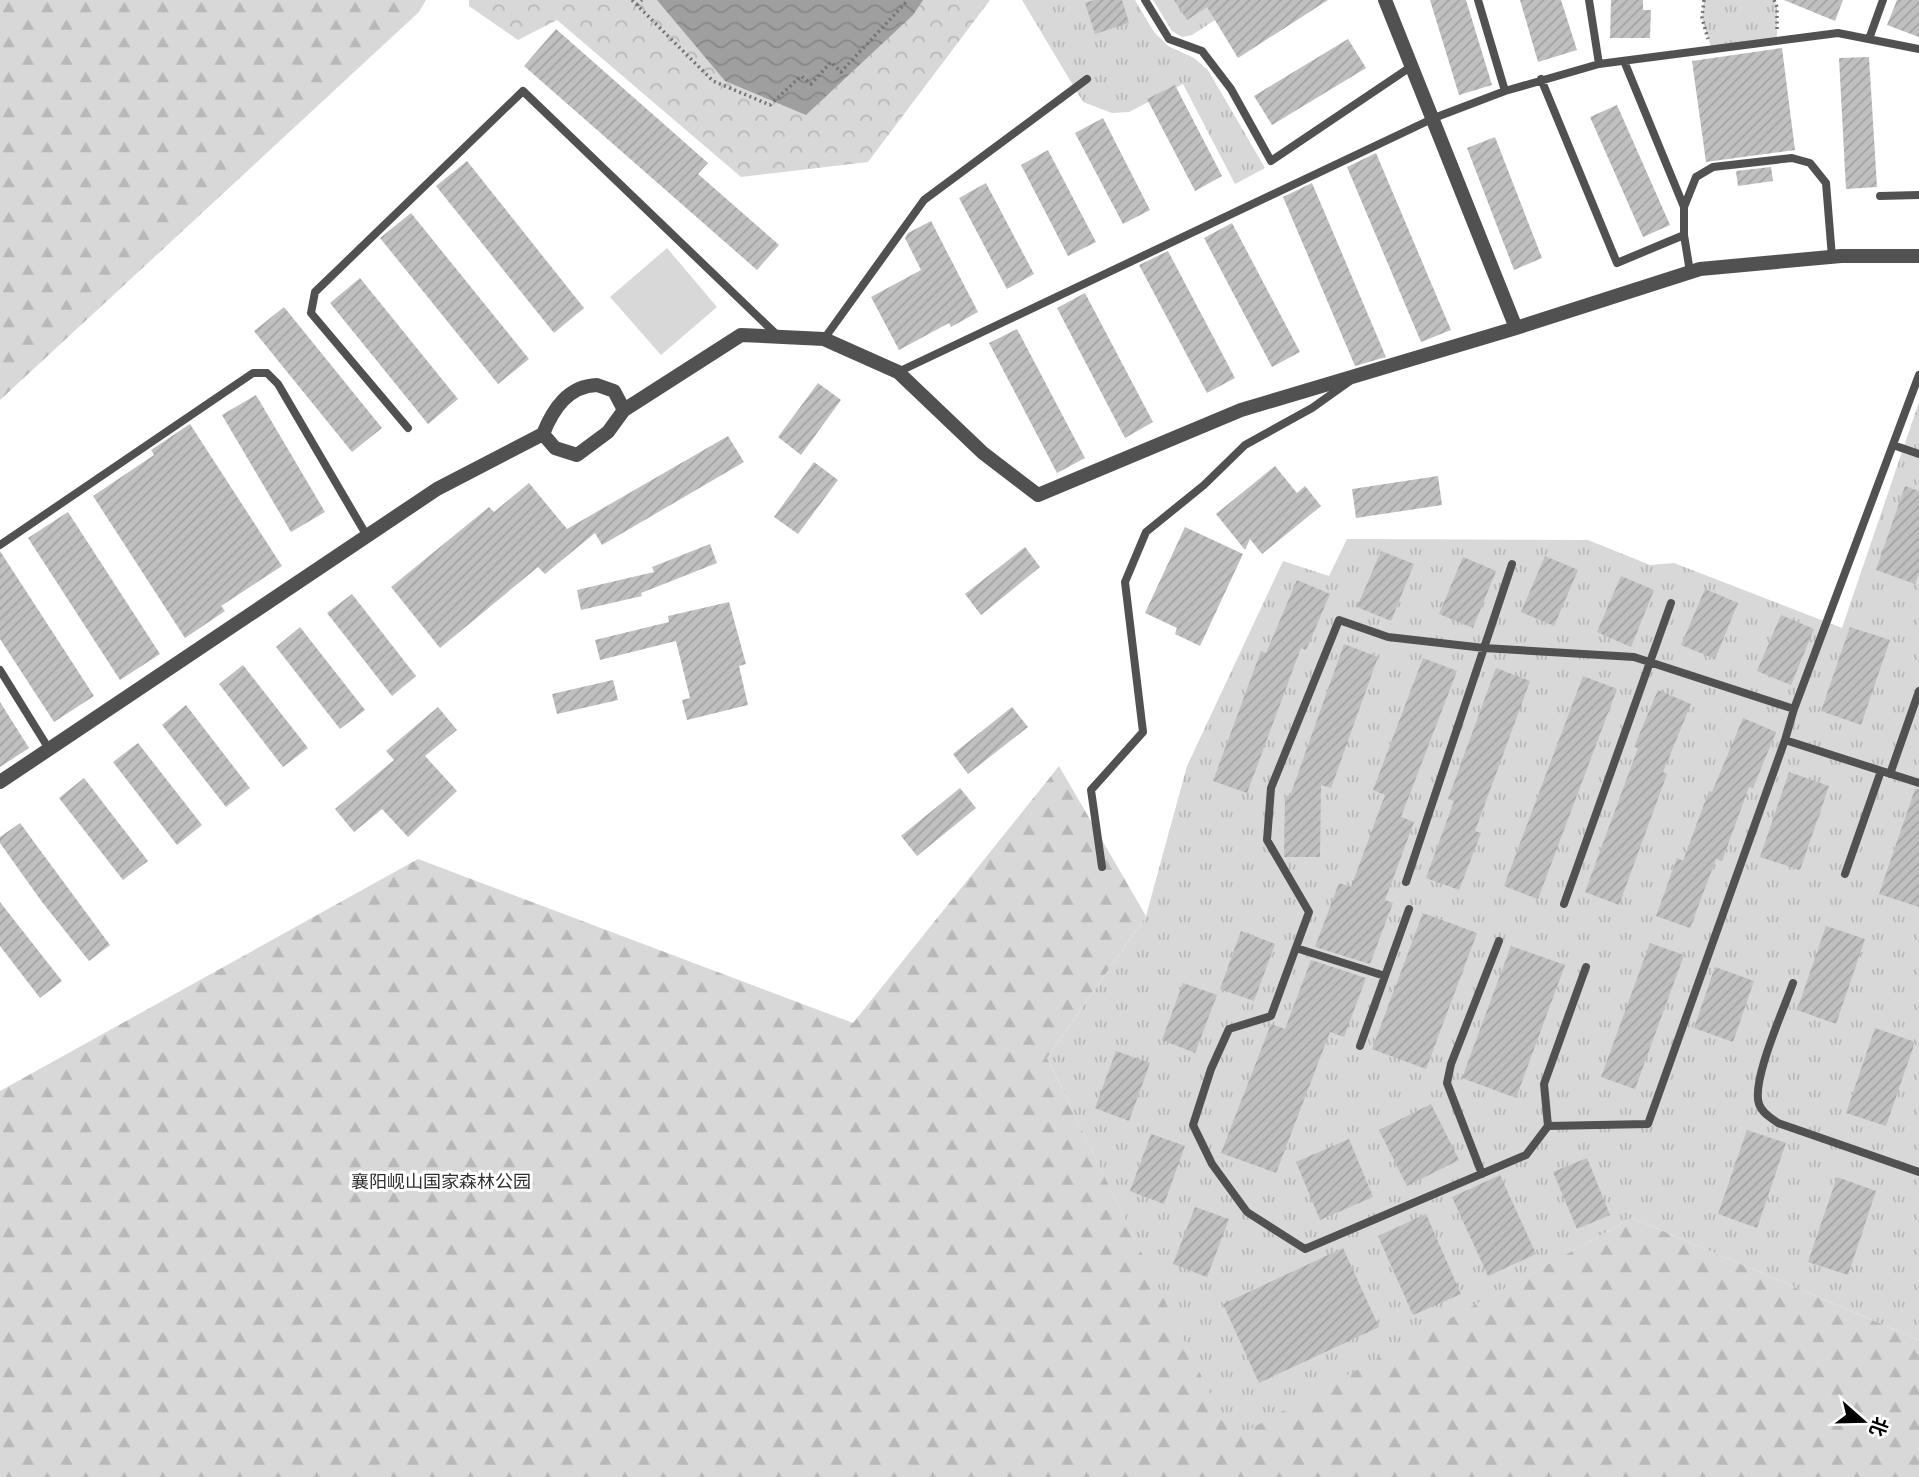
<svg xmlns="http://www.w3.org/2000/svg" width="1919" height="1477" viewBox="0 0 1919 1477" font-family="Rubik,'Noto Sans SC',sans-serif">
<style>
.grass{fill:url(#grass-tufts)}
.forest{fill:url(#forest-firs)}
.park{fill:url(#park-crowns)}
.pitch{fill:#d8d8d8}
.water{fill:url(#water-waves)}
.building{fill:url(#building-hatch)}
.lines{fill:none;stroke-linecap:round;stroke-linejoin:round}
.path{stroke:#737373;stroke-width:3.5;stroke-dasharray:2 3.5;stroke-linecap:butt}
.service{stroke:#515151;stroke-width:8}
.minor{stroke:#515151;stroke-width:14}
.labels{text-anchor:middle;stroke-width:6;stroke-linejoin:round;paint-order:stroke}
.park-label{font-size:18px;fill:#2f2f2f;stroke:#fff}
</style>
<defs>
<pattern id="grass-tufts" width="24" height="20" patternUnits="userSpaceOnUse" patternTransform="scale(1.75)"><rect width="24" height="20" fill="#d8d8d8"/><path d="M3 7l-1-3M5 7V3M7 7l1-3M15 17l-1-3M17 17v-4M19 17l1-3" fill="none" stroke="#b8b8b8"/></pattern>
<pattern id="forest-firs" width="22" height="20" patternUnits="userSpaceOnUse" patternTransform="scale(1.75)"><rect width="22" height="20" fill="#d8d8d8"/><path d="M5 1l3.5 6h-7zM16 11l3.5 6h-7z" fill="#b8b8b8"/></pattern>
<pattern id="park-crowns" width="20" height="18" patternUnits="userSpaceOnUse" patternTransform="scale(1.75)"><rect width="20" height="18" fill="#d8d8d8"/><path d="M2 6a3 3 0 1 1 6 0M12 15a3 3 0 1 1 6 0" fill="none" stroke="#b8b8b8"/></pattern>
<pattern id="water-waves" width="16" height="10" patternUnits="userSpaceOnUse" patternTransform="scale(1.75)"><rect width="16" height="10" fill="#9f9f9f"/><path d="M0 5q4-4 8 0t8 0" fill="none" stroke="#878787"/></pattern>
<pattern id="building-hatch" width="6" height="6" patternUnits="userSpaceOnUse" patternTransform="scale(1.75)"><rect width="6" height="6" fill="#c0c0c0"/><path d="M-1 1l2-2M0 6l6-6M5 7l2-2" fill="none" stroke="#a3a3a3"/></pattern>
</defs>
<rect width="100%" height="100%" fill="#fff"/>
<path class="grass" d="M1022 0H1135L1154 32 1168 46 1194 58 1208 70 1265 168 1235 184 1183 84 1129 112 1112 113 1083 102Z
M1153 0H1246L1192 35 1182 37 1172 31Z
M1704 0H1774L1777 7V41L1712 50 1702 18Z
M1919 402V1340L1632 1218 1232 1440 1047 1058 1146 916 1187 766 1283 561 1329 576 1347 539 1588 540 1650 565 1674 563 1842 628Z"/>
<path class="forest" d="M0 0H426L419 12 0 400Z
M1059 766 1146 916 1047 1058 1232 1439 1632 1218 1919 1340V1477H0V1091L418 859 853 1023Z"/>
<path class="park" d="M469 0H990L868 162 741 177 557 20 518 40 469 6Z"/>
<path class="pitch" d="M667 248 717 307 661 355 610 297Z"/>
<path class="water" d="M657 0H923L913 15 806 115 725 81Z"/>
<path class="building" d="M1094 0H1122L1129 23 1095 34 1085 3Z
M1174 0H1328L1238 58 1207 7 1187 20Z
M1430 0H1466L1492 85 1459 95Z
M1520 0H1561L1577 50 1538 62Z
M1611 0H1643V10H1651L1650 38H1610Z
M1784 0H1843L1835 21Z
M1897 0H1919V37L1887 25Z
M556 29 708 163 698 174 779 245 757 270 524 66Z
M1348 39 1366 68 1272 125 1254 96Z
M1782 48 1795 150 1706 162 1692 61Z
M1869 57 1877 187 1846 189 1839 58Z
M1175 85 1222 176 1195 191 1147 99Z
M1617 105 1670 225 1643 237 1590 117Z
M1103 118 1150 210 1123 224 1075 133Z
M1495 137 1542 258 1514 270 1467 148Z
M1048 150 1096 242 1068 256 1021 165Z
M1376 153 1451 330 1421 342 1347 167Z
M467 161 584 308 554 333 436 186Z
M1771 167 1773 181 1738 186 1736 171Z
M986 183 1034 274 1007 289 959 198Z
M1312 183 1386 357 1355 366 1283 197Z
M411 213 529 359 498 384 380 238Z
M931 221 978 312 951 327 949 323 899 350 871 297 921 270 905 238 908 233Z
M1232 223 1300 352 1272 367 1204 238Z
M1168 251 1235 378 1207 393 1139 265Z
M360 278 458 399 428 424 330 303Z
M1085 293 1153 422 1125 438 1057 308Z
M284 307 382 428 352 452 254 331Z
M1017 329 1085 458 1057 473 989 343Z
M818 383 841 400 801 455 778 437Z
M256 395 325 512 291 532 222 415Z
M190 424 282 566 221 606 225 611 185 638 93 496 154 455 151 450Z
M728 436 744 462 602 545 595 533 545 574 538 567 440 648 391 587 489 507 494 512 529 483 567 529Z
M814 462 838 480 798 534 774 517Z
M1275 466 1297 493 1305 486 1321 506 1262 554 1250 539 1245 550 1216 514Z
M1438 476 1442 505 1356 518 1352 489Z
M1905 486 1919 491V573L1915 584 1876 570Z
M68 512 160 654 120 680 28 538Z
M1185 527 1243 554 1200 646 1175 634 1177 628 1145 613Z
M710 544 717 563 641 593 642 596 581 610 577 590 654 572 652 567Z
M1025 547 1040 567 981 615 965 594Z
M0 551 94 696 54 722 0 639Z
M1381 551 1414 564 1391 621 1357 607Z
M1545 556 1578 570 1554 626 1521 612Z
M1463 557 1496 571 1473 628 1439 614Z
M1621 576 1654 590 1631 647 1597 632Z
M1297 580 1330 594 1306 650 1301 648 1247 793 1213 781 1261 651 1266 653Z
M1705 589 1738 603 1715 659 1681 645Z
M352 594 416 676 392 696 327 613Z
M729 602 746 664 739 666 748 705 687 720 682 700 690 698 676 641 600 660 595 640 669 622 668 616Z
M1781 615 1814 629 1791 685 1757 671Z
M300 627 365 710 340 729 276 647Z
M1850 627 1890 640 1861 725 1821 711Z
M1344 644 1378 657 1331 788 1321 785 1320 857H1284L1285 796H1290Z
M1423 658 1457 671 1401 817 1414 822 1385 900 1393 903 1370 964 1315 947 1339 883 1351 887 1385 795 1373 790Z
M243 665 308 748 283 767 219 684Z
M1496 668 1530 681 1475 831 1481 833 1459 890 1426 878 1454 801 1448 799Z
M1583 676 1617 689 1538 899 1504 886Z
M613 680 618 700 557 714 552 694Z
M1658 690 1691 704 1663 772 1667 774 1619 905 1585 892 1638 748 1634 747Z
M0 702 29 748 0 767Z
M186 705 250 788 226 807 162 725Z
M438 707 457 730 425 756 457 791 408 837 382 809 354 832 335 809 394 760 386 751Z
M1012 707 1028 727 968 774 953 754Z
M1743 718 1776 732 1753 788 1749 787 1722 861 1716 859 1690 928 1656 916 1677 858 1683 861 1709 791 1712 792Z
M138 743 202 825 177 845 113 762Z
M1789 772 1829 786 1800 870 1760 857Z
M84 778 148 861 123 880 59 798Z
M960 788 976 808 917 856 901 836Z
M1915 789H1919V907L1879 894Z
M20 823 110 945 89 961 42 902 0 843V837Z
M0 902 62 981 40 998 0 946Z
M1423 913 1477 933 1426 1069 1372 1049Z
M1826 926 1865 939 1836 1024 1797 1010Z
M1241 931 1275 944 1254 1001 1220 989Z
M1650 943 1684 955 1635 1089 1601 1077Z
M1511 946 1565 965 1516 1098 1462 1078Z
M1311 960 1366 978 1344 1037 1330 1032 1276 1173 1221 1153 1271 1024 1285 1029Z
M1715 967 1754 981 1733 1042 1694 1028Z
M1183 983 1217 995 1195 1053 1162 1040Z
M1875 1028 1915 1042 1886 1126 1846 1113Z
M1116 1051 1150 1063 1129 1121 1095 1108Z
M1431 1104 1459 1160 1407 1186 1379 1130Z
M1747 1130 1786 1143 1757 1228 1718 1214Z
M1151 1134 1185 1146 1164 1204 1130 1191Z
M1349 1139 1373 1197 1320 1220 1296 1162Z
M1587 1158 1610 1215 1577 1229 1553 1172Z
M1500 1175 1536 1254 1488 1276 1452 1197Z
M1837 1177 1876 1191 1848 1275 1808 1262Z
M1195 1207 1229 1219 1207 1277 1173 1264Z
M1426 1214 1461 1294 1413 1315 1378 1236Z
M1343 1248 1379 1327 1259 1383 1223 1304Z"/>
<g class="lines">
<path class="path" d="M632 0 713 81 770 105 801 76 811 84 831 62 841 72 908 0
M1704 0 1702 18 1708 39
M1774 0 1777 7V29
M637 5 642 0"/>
<path class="service" d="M1145 0 1169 39 1202 51 1231 89 1271 161 1412 66
M1478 0 1505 91 1599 64 1838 33 1919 49
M1589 0 1599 64
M1869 39 1883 0
M1541 79 1617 263 1684 235V207L1624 61
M1880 196 1919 195
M1684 207 1696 177 1713 167 1792 158 1810 163 1826 183 1832 257
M1684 235 1690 272
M824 339 924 200 1087 79
M898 372 1434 118 1505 91
M408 428 311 313 315 292 523 91 777 335
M1893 445 1919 454
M0 545 253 373H267L278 384 367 536
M1339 620 1388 637 1484 648 1634 657 1794 709 1785 740 1648 1124 1548 1126 1526 1155 1305 1249 1247 1212 1212 1164 1193 1125 1211 1069 1229 1029 1271 1016 1309 912 1267 840 1271 788Z
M0 670 49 749
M1794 709 1919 375
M1785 740 1919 783
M1890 774 1919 691
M1102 867 1091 790 1143 732 1125 582 1146 532 1204 485 1245 445 1312 408 1350 381
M1845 874 1881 771
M1406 882 1512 564
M1564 904 1671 603
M1296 948 1385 976
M1793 983C1784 1009 1751 1081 1759 1104 1762 1113 1771 1118 1778 1123L1919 1172
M1360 1046 1409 909
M1548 1126 1544 1084 1586 967
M1482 1174 1447 1083 1451 1064 1499 941"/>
<path class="minor" d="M1385 0 1516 328
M597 385 614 391 624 410 608 432 577 455 555 448 543 434C553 409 568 386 597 385Z
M624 410 741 335 824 339 898 372 983 453 1038 495 1241 410 1516 328 1700 269 1841 256H1919
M0 782 437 489 543 434"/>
</g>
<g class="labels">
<g class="park-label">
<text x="441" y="1188">襄阳岘山国家森林公园</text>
</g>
</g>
<g transform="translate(1863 1421) rotate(110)" stroke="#ffffff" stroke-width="5" paint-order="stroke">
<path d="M0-5L12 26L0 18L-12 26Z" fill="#000000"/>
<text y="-10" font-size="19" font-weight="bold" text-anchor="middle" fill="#000000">北</text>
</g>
</svg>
